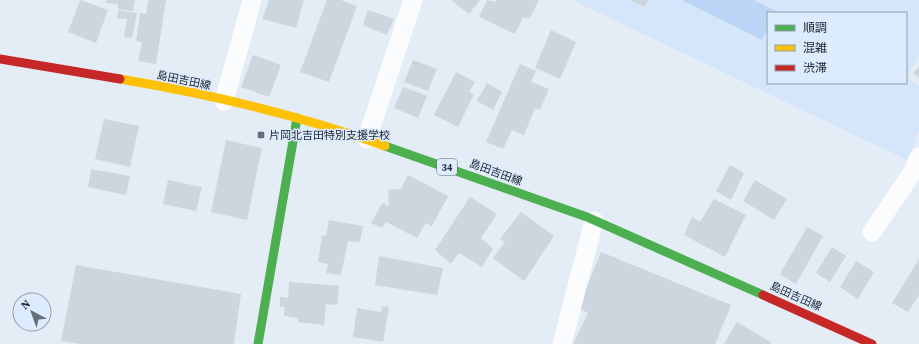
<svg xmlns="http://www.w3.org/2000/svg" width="919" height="344" viewBox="0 0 919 344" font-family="'Source Serif 4','Noto Sans JP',serif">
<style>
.built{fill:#d5e6fa;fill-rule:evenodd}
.green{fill:#bad5f5}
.building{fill:#cdd5df}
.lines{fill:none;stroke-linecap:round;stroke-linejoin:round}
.street{stroke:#fbfcfe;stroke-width:19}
.fast{stroke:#4caf50;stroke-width:9}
.slow{stroke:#ffc107;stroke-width:9}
.jam{stroke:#c62828;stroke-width:9}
.poi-dot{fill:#656e79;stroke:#dcebfd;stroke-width:1.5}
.labels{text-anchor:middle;stroke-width:3;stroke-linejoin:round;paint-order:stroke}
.shield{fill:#dcebfd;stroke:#596472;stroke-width:1}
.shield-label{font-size:10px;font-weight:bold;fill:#212a36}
.street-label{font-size:11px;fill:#212a36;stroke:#dcebfd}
.poi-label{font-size:11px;fill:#212a36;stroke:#dcebfd;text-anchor:start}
</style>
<rect width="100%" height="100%" fill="#e4ecf5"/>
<path class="built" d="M572 0H919V56L907 76 919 86V130L909 161ZM768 13H906V83H768Z"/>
<path class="green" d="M681 0H753L776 11 775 13H768V27L762 40Z"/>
<path class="building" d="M80 0 108 10 96 43 68 32Z
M106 0H135L133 11 118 9V4L106 3Z
M148 0H166L156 64 138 61 142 42 136 41 140 13 146 14Z
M269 0H304L296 28 262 19Z
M327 0H341L357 6 329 82 300 72Z
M451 0H480L469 14Z
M487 0 495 2 496 0H539L530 18 523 17 515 34 479 17Z
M629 0H648L645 7Z
M119 10 137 13 132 38 124 37 127 19 117 18Z
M368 10 394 19 387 35 363 25Z
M551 30 576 42 560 79 535 68Z
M253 55 281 65 269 97 241 87Z
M413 60 437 69 428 91 404 82Z
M520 64 536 71 531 82 549 89 540 110 535 108 524 135 512 130 503 149 486 142Z
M919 67V78L913 73Z
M456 72 475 82 469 92 474 94 458 127 434 115Z
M487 83 502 92 493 110 477 101Z
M403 87 427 96 418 118 394 108Z
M104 119 139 126 130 167 95 159Z
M226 140 262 148 247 220 211 212Z
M730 165 744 173 731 200 716 191Z
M91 169 130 176 126 195 88 187Z
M408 175 448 196 432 226 426 223 417 238 386 222 382 228 371 223 382 203 389 206 388 190 401 189Z
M168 180 202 187 196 211 163 204Z
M755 180 787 199 774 220 743 201Z
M470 197 497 214 481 238 493 249 482 267 459 253 451 264 435 250Z
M714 199 746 215 725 257 684 235 692 217 700 222Z
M521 212 554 236 524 281 493 258 505 242 500 239Z
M329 220 363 226 360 242 348 241 341 275 326 273 328 264 318 262 322 235 326 236Z
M807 227 823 236 796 284 780 274Z
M832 247 846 256 830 282 816 273Z
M601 252 731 305 715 344H573L588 313 578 308Z
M379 256 443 268 437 295 375 285Z
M919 259V295L908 312 892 303Z
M856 261 874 272 858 299 840 287Z
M76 265 241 294 234 344H81L61 341Z
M289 282 339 286 337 305 326 304 324 325 298 322V318L284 316 285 307H280V297L288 298Z
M382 306 389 307 383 342 353 337 357 308 381 312Z
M737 322 771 342 770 344H724Z"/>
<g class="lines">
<path class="street" d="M224 101 252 0
M367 139 413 0
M872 232 914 170 919 157
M562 344 594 221"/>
<path class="fast" d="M385 146 587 217 763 295
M258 344 297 118"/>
<path class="slow" d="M120 79C209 94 300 115 385 146"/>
<path class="jam" d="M0 59 120 79
M763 295 872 344"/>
</g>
<rect class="poi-dot" x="257" y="131" width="8" height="8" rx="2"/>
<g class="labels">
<rect class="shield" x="437" y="159" width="20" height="16" rx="3"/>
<g class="shield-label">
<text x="447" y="171">34</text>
</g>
<g class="street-label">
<text transform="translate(184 80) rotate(12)" y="4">島田吉田線</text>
<text transform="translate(496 172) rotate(20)" y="4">島田吉田線</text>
<text transform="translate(796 296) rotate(24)" y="4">島田吉田線</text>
</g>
<g class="poi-label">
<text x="269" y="139">片岡北吉田特別支援学校</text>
</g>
</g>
<rect x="767" y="12" width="140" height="72" fill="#dcebfd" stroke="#919ead"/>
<rect x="775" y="25" width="20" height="6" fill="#4caf50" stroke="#919ead"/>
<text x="803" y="32" font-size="12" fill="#212a36">順調</text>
<rect x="775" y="45" width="20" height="6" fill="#ffc107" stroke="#919ead"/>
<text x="803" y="52" font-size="12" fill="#212a36">混雑</text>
<rect x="775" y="65" width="20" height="6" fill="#c62828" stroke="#919ead"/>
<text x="803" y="72" font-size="12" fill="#212a36">渋滞</text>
<g transform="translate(32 312) rotate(319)"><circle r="19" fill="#dcebfd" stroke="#919ead"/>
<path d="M0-3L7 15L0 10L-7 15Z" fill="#656e79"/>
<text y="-6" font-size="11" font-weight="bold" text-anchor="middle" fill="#212a36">N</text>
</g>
</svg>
